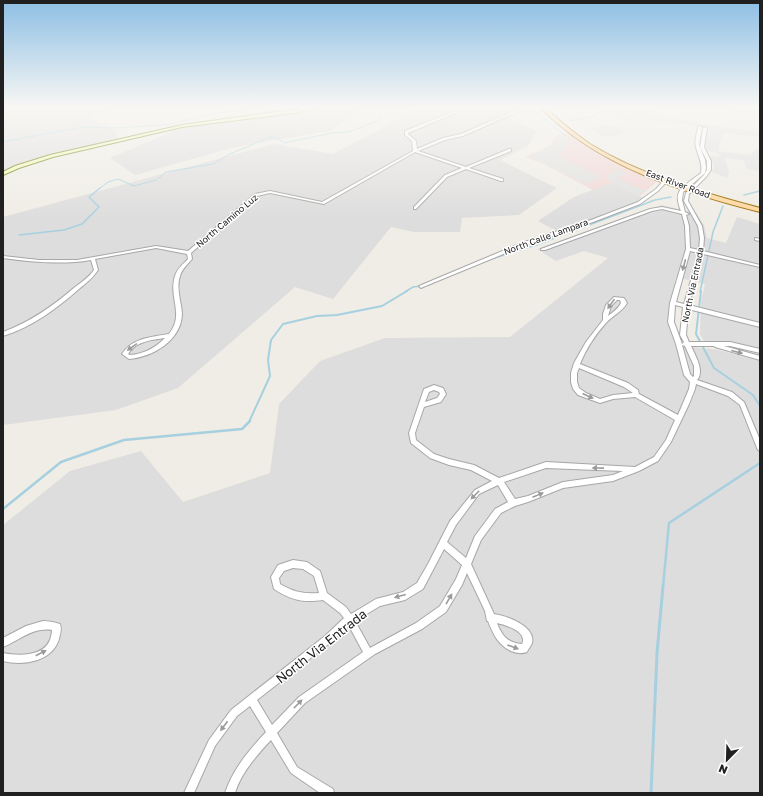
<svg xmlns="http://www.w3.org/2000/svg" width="763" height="796" viewBox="0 0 763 796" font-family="'Golos Text',sans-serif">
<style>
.residential{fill:#dedddd}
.commercial{fill:#f1d7d5}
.parking{fill:#e0e0e0}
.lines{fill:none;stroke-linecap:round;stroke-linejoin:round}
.stream-far4{stroke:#a6d0df;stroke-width:1}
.stream-far3{stroke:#a6d0df;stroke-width:1.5}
.stream-far2{stroke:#a6d0df;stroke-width:2}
.stream-far1{stroke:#a6d0df;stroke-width:2.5}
.stream{stroke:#a6d0df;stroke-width:3}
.minor-casing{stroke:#a7a7a7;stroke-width:2}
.secondary-casing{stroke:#6b7b03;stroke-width:2}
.primary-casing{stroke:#9b6b00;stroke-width:2}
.minor{fill:#fff;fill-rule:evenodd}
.secondary{fill:#f6fbb9;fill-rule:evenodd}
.primary{fill:#fed69e;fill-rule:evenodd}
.oneway{fill:#9b9b9b}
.labels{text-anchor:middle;stroke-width:3;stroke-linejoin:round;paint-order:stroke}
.far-street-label{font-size:9px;fill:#202020;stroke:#fff}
.near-street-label{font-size:13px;fill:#202020;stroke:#fff}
</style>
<rect width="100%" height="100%" fill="#f0ede6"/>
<path class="residential" d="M3 107H124L87 117 116 131 117 139 34 159 3 172Z
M326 107H364L330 131 235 147 135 175 110 158 183 127 193 125 301 113Z
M422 107H527L530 109 508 118 537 131 528 146 500 160 557 188 519 215 462 218 460 232H414L391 227 333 299 295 287 178 388 116 410 3 425V217L274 144 333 154Z
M612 182 647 200 560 233 538 221 574 197Z
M661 205 696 213 704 225 707 238 726 243 737 217 760 224V350L705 343 700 334 701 301 705 284 676 277 669 306 668 320 676 345 718 350 760 361V793H3V525L70 471 141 451 183 502 270 473 279 404 320 361 385 338 510 337 608 258 584 251 556 261 537 249Z"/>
<path class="commercial" d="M567 133 599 153 659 180 640 196 612 182 593 190 546 165 525 157 550 146 558 134Z"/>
<path class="parking" d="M615 107H638L663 116 690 122 760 132V137L723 133 718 151 750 155 760 147V171L747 169 743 160 725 158 729 173 727 178 712 172 714 167 710 156H720L718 153 707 151 705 145 706 133 710 129 679 123 677 125 662 122 659 123 646 119 649 118 643 116 627 122 621 118 605 113Z
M705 107H734L760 111V115Z
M604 125 618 127 624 131 623 133 615 136H601L589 129Z
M559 136 565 137 569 141 565 148 556 155 602 177 586 184 530 157 553 146Z
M617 169 627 173 622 177H618V179L646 191 638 195 608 180 610 179 606 177Z"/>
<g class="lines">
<path class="stream-far4" d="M529 110 539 115 566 136
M570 121 590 117 611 107
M3 142 82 127 114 128 165 125 218 113 275 107
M99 189 108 182 118 179 134 186 156 180 166 172 213 164 228 155 270 137 277 138 284 143 332 133 348 132 380 120 383 107"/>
<path class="stream-far3" d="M744 195 760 191
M19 235 64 230 82 224 99 207 89 197 100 188
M488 260 536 245 655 200 671 197
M405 292 413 287 422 286
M700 292 713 232 723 206"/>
<path class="stream-far2" d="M701 291 696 334 714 368 753 395 760 406
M249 422 270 376 268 360 271 340 283 324 317 316 337 315 382 306 407 291"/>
<path class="stream-far1" d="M3 509 61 462 124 440 242 429 250 421
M663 587 669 523 760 463"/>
<path class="stream" d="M651 793 657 653 663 586"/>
<defs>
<path id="minor" d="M17 107H22L3 114V112Z
M523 107H528L463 136 445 140 418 151 466 167 509 149H511V151L469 168 503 179V181H501L466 169 447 177 416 209H414V207L445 175 462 168 415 152 324 204 270 193 257 196 191 253 192 259C188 264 182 269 180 276 176 288 181 301 182 313 182 340 153 357 129 359L122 354C132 338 151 337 169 334 185 314 168 297 175 276 177 269 183 264 188 259L187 254 156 248 95 259 98 270C93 278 86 283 79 289 56 309 32 327 3 336V332C30 322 53 306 75 287 82 282 89 277 94 270L91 260C62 265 32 262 3 258V256L39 260H77L156 246 188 251 255 194 270 191 322 202 413 151 412 141 405 135V131L455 111 458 112 408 133V134L416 141 417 149 443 138 461 134ZM165 338C155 348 144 354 130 355L128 354C136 341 152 340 165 338Z
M700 126 702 127 699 145 705 160 706 168 705 173 683 192 682 200 685 212 689 214 686 215 689 226 690 248 699 250 700 238 698 226 684 201 686 193 704 175 707 170V161L700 147 703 128 705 127 707 128 704 147 711 161V170L706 177 689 194 688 201 702 226 704 238 703 251 760 265V267L703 254 689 305 760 323V327L688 309 686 335 689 342H730L760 349V353L730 346H724L760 356V360L715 347 714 346H691C695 355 705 371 697 380L732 392 744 402 760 440V451L758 450 757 448 740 405 728 396 696 384 695 389 689 404 671 442 658 461 639 471 613 481 563 488 528 502 515 506 501 513 481 540 471 564 494 614C507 616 536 626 532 643 531 646 528 649 527 652 522 654 516 653 511 651 498 645 493 634 488 621H487L485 611 467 573 462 585 446 612 422 629 375 654 305 703 277 733 297 767 333 789 334 793H320L291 773 271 740C257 755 241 773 235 793H225C233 769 249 750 266 732L250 706 237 716 215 746 194 793H184L209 740 231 710 325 636 344 618 340 613 323 600C303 603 291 600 274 589L271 577 278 565 293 560 307 562 320 571 327 593 346 607 351 614 376 599 403 592 417 583 428 564 450 521 475 490 492 481 471 470 449 465 430 458 411 443 409 433 424 389 434 385 443 388 446 394 441 402 424 407 415 433 416 440 434 454 449 459 474 465 499 478 546 462 635 467 654 457 666 440 675 420 635 397 613 399 600 403 578 395 573 389 571 382V373L574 363 586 342 603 320V314L606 305 614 297 624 298 627 303C621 313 613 315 606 323 595 335 586 349 580 364L628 383 638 390 639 394 678 415 689 389 690 382 684 375 676 344 668 322 670 303 686 249 685 226 682 214 662 209 652 211 545 250H541V249L650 209 662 207 681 211C679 206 676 198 679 192 682 186 696 177 701 173 703 163 698 156 696 147 694 141 697 133 698 127ZM690 251 699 253 684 304 676 302ZM617 300H620L621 303C618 309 613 312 608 316L611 306ZM675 305 683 307 680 335 684 342 682 344 674 322ZM682 345 685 346 694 366V376L693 377 690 374ZM579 368 624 387 633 393 613 395 600 399 586 393 579 388 577 382V373ZM434 390 439 392 440 394 437 398 425 402 429 392ZM546 468 623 471 613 475 563 482 528 496 515 499 504 482ZM498 485 508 502 495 509 475 536 466 558 447 542 456 525 479 494ZM444 549 462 565 456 579 440 606 416 623 370 648 355 621 380 606 405 600 423 589ZM293 568 303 569 314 576 319 593C303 594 294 592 280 584L279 578 284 571ZM497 623C506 625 528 632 522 644 508 643 502 636 497 623ZM349 626 363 652 299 697 272 725 257 700 331 642Z
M665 179 668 180 658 191 640 204 593 222 523 246 423 287 421 288 419 286 519 244 591 220 638 202 656 189Z
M755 238 760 239V241L755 240Z
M43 621C49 621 54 622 60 624 62 629 60 634 59 639 52 662 23 666 3 661V653C18 656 43 657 50 640 51 637 52 633 52 630 33 627 20 640 3 647V638L26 626Z"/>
<path id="secondary" d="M311 107H322L294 113 182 127 53 157 19 168 3 175V172L15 166 50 155 182 125Z"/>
<path id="primary" d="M540 107H545C559 121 574 133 590 144 642 176 702 192 760 208V212C682 192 598 167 540 107Z"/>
</defs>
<use href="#minor" class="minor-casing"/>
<use href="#secondary" class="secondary-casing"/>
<use href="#primary" class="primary-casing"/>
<use href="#minor" class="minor"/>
<use href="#secondary" class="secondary"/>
<use href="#primary" class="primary"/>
</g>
<defs><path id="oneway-solid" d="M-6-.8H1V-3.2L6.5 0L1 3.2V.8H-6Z"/></defs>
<g class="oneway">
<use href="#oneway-solid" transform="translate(684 265) rotate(105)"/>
<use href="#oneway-solid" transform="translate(611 304) rotate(125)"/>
<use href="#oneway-solid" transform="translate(132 347) rotate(145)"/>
<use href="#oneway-solid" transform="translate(737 352) rotate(14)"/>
<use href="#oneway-solid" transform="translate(588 396) rotate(25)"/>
<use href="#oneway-solid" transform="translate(598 468) rotate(-179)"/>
<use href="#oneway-solid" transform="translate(475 495) rotate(135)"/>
<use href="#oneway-solid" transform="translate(538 495) rotate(-22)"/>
<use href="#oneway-solid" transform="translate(400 596) rotate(165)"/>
<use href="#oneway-solid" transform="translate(449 599) rotate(-60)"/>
<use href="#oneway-solid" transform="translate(513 647) rotate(20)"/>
<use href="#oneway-solid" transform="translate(41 653) rotate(-27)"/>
<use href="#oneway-solid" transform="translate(298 704) rotate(-46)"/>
<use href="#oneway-solid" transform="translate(224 726) rotate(127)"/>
</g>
<linearGradient id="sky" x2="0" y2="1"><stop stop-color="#8dbfe4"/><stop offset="0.49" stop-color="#f8f7f4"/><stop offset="1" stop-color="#f8f7f4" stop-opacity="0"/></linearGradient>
<rect width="763" height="219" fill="url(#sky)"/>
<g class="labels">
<g class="far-street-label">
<text transform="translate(678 184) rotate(20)" y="3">East River Road</text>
<text transform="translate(227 221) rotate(-40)" y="3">North Camino Luz</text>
<text transform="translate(546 237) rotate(-20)" y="3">North Calle Lampara</text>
<text transform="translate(693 285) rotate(-78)" y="3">North Via Entrada</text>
</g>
<g class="near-street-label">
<text transform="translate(321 646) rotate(-38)" y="5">North Via Entrada</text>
</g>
</g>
<rect width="763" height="796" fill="none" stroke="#202020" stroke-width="8"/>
<g transform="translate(727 760) rotate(203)" stroke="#ffffff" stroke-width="3" paint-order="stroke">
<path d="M0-3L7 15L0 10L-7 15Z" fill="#202020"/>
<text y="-6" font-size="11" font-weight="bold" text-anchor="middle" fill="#202020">N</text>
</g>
</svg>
